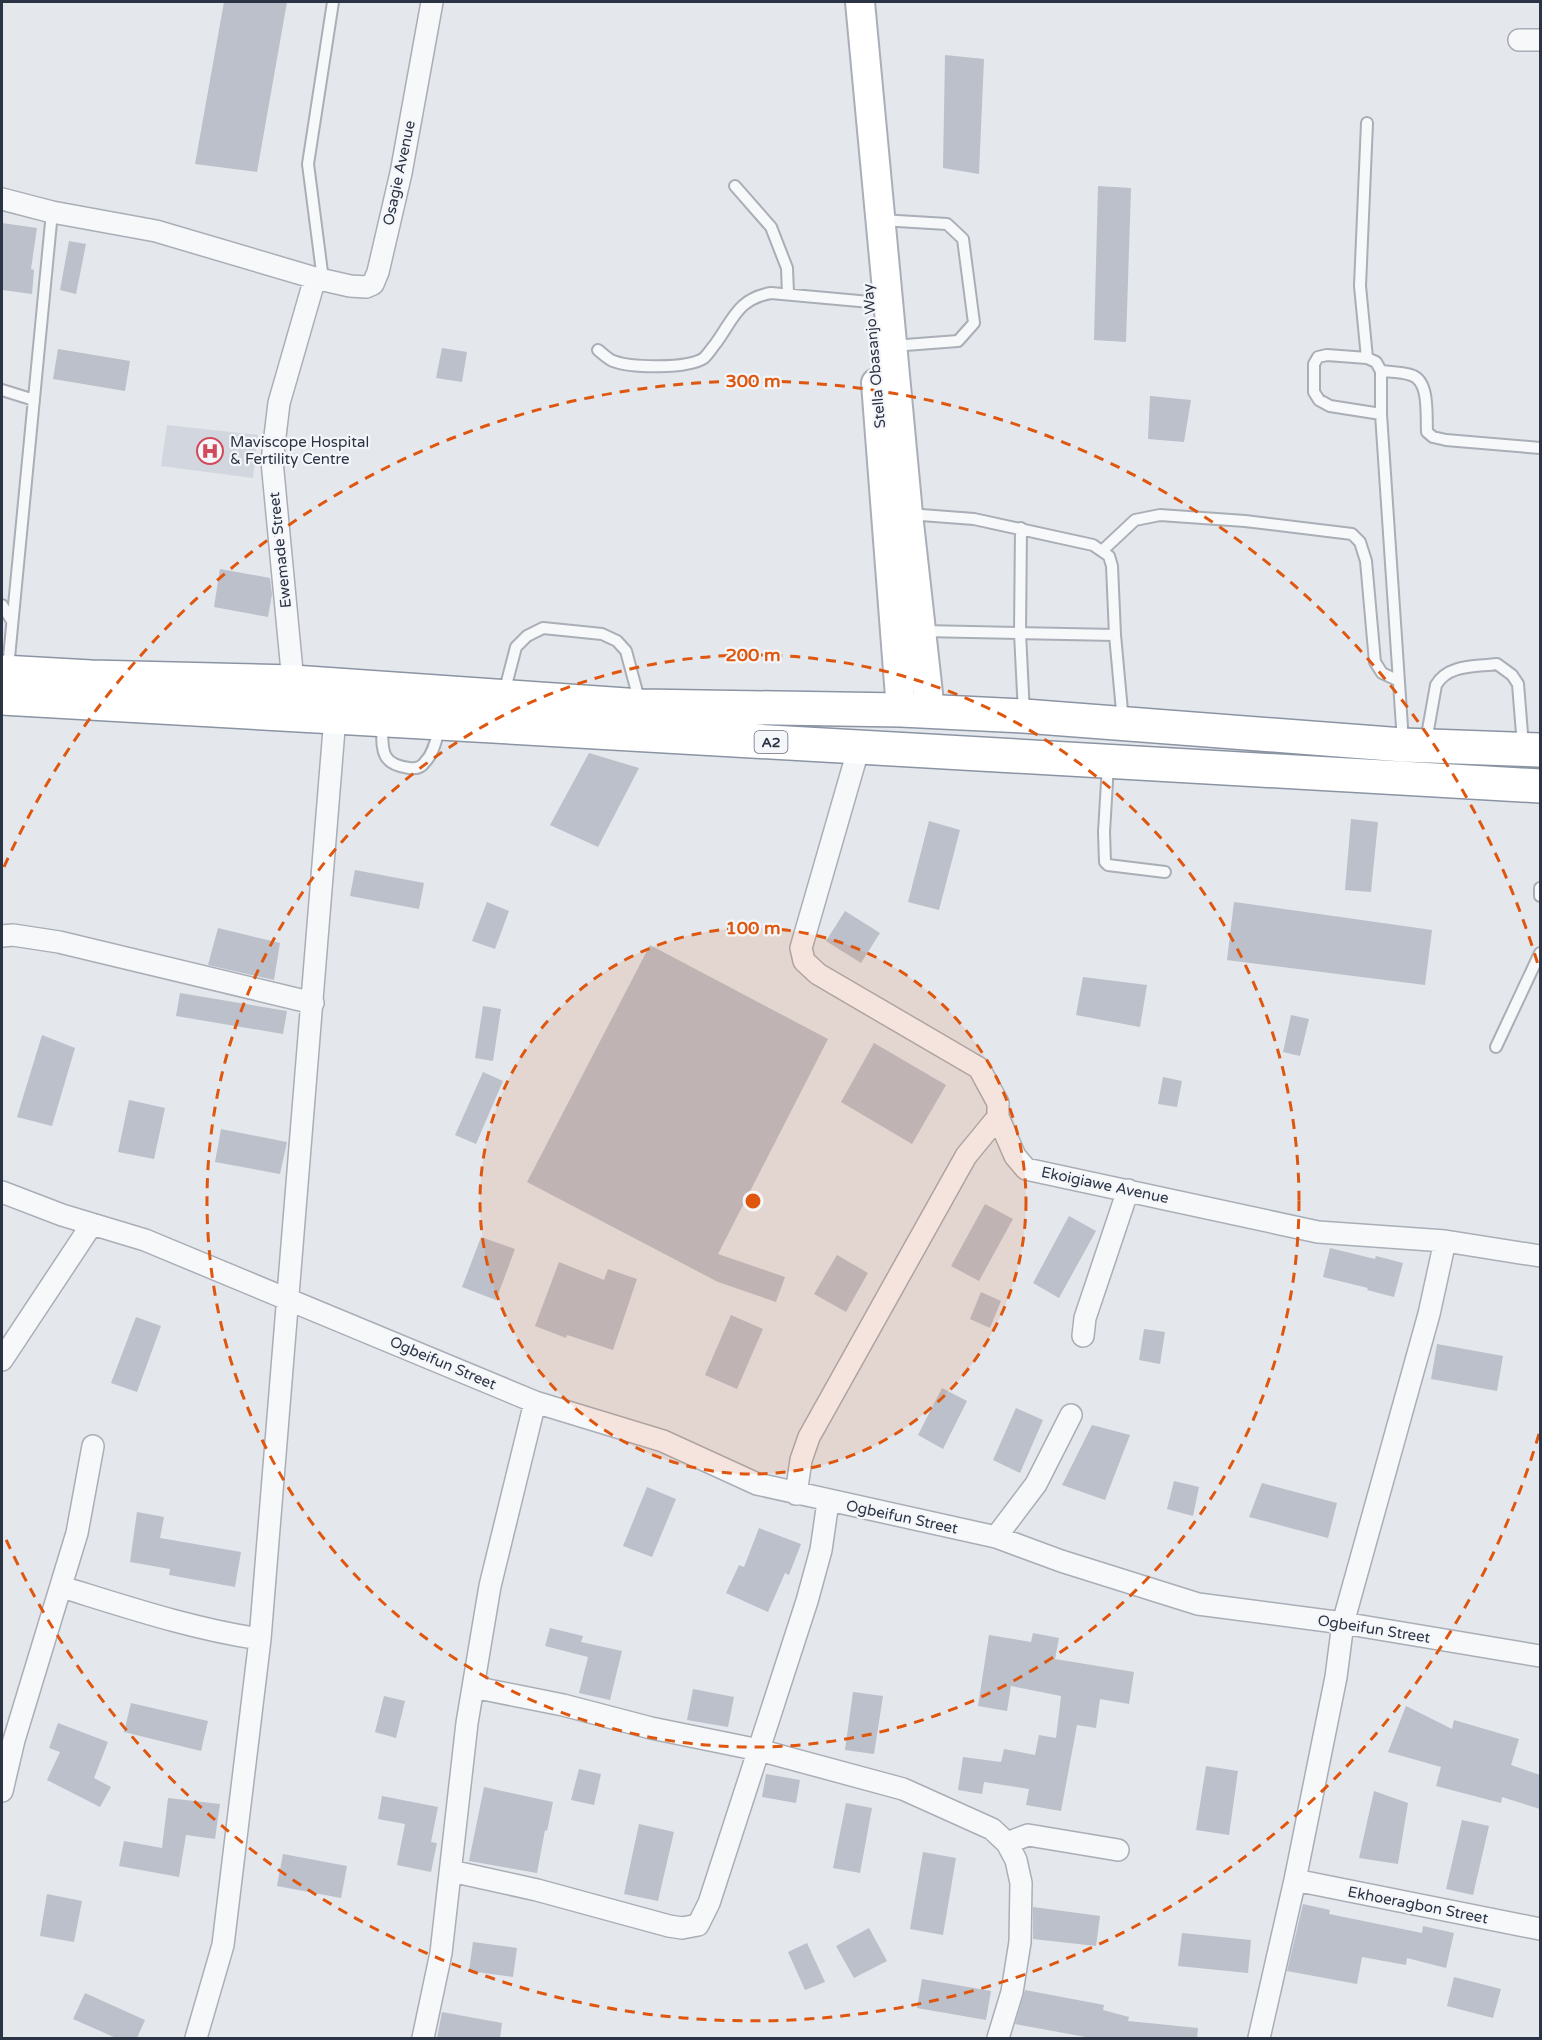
<svg xmlns="http://www.w3.org/2000/svg" width="1542" height="2040" viewBox="0 0 1542 2040" font-family="'Varela Round',sans-serif">
<style>
.built{fill:#d2d6de}
.building{fill:#bbc0ca}
.lines{fill:none;stroke-linecap:round;stroke-linejoin:round}
.lane-casing{stroke:#a9aeb7;stroke-width:14}
.street-casing{stroke:#a9aeb7;stroke-width:24}
.secondary-casing{stroke:#a9aeb7;stroke-width:32}
.highway-casing{stroke:#8b94a3;stroke-width:36}
.lane{stroke:#f7f8fa;stroke-width:10}
.street{stroke:#f7f8fa;stroke-width:21}
.secondary{stroke:#fff;stroke-width:28}
.highway{stroke:#fff;stroke-width:33}
.ring{fill:none;stroke:#df570f;stroke-width:3;stroke-dasharray:10 8}
.labels{text-anchor:middle;stroke-width:4.5;stroke-linejoin:round;paint-order:stroke}
.shield{fill:#f4f6f9;stroke:#676e7b;stroke-width:1.5}
.shield-label{font-size:14px;font-weight:bold;fill:#2b3445}
.street-label{font-size:15px;fill:#2b3445;stroke:#f4f6f9}
.poi-label{font-size:15px;fill:#2b3445;stroke:#f4f6f9;text-anchor:start}
.centre{fill:#df570f;stroke:#f4f6f9;stroke-width:3}
.ring-label{font-size:18px;text-anchor:middle;font-weight:bold;fill:#df570f;stroke:#f4f6f9;stroke-width:4.5;stroke-linejoin:round;paint-order:stroke}
</style>
<rect width="100%" height="100%" fill="#e4e7ec"/>
<path class="built" d="M167 425 258 435 253 478 161 466Z"/>
<path class="building" d="M224 2H287L257 172 195 164Z
M945 55 984 59 979 174 943 168Z
M1098 186 1131 188 1126 342 1094 340Z
M2 223 37 228 31 269 34 270 32 294 2 290Z
M69 241 86 244 76 294 60 290Z
M442 348 467 352 462 382 436 378Z
M58 349 130 361 125 391 53 379Z
M1150 396 1191 400 1184 442 1148 439Z
M220 569 270 578 272 594 268 617 214 607Z
M589 753 639 768 598 847 550 825Z
M1351 819 1378 822 1371 892 1345 890Z
M929 821 960 830 939 910 908 902Z
M355 870 424 883 419 909 350 896Z
M487 902 509 911 495 949 472 941Z
M1234 902 1432 930 1425 985 1227 960Z
M845 911 880 933 861 963 826 941Z
M218 928 280 943 274 980 208 965Z
M650 945 828 1039 718 1254 785 1277 776 1302 718 1282 527 1182Z
M1083 977 1147 985 1140 1027 1076 1015Z
M180 993 287 1011 283 1034 176 1016Z
M483 1006 501 1009 493 1061 475 1058Z
M1291 1015 1309 1019 1300 1056 1283 1052Z
M42 1035 75 1048 52 1126 17 1117Z
M874 1043 946 1085 912 1144 841 1102Z
M483 1072 503 1081 476 1144 455 1135Z
M1163 1077 1182 1081 1177 1107 1158 1104Z
M129 1100 165 1108 154 1159 118 1152Z
M221 1129 287 1142 280 1174 215 1162Z
M985 1204 1013 1219 979 1281 951 1266Z
M1069 1216 1096 1231 1059 1298 1033 1283Z
M481 1237 515 1249 496 1300 462 1287Z
M1330 1248 1375 1259 1376 1256 1403 1263 1394 1297 1367 1290 1368 1288 1323 1277Z
M837 1255 868 1273 846 1312 814 1294Z
M559 1262 604 1280 608 1269 637 1279 613 1350 567 1335 566 1338 535 1326Z
M981 1292 1001 1301 990 1328 970 1319Z
M731 1315 763 1329 737 1389 705 1375Z
M136 1317 161 1326 137 1392 111 1383Z
M1144 1329 1165 1332 1160 1364 1139 1360Z
M1437 1344 1503 1356 1497 1391 1431 1379Z
M942 1388 967 1401 943 1449 918 1435Z
M1016 1408 1043 1420 1020 1473 993 1460Z
M1092 1425 1130 1435 1105 1500 1062 1485Z
M1174 1481 1199 1487 1193 1516 1167 1509Z
M1262 1483 1337 1503 1328 1538 1249 1517Z
M647 1487 676 1499 652 1557 623 1546Z
M137 1512 164 1517 160 1538 241 1552 235 1587 169 1575 170 1569 130 1562Z
M759 1528 801 1544 789 1575 785 1573 768 1612 726 1593 739 1565 744 1567Z
M550 1628 583 1636 581 1642 622 1651 610 1700 579 1693 588 1657 545 1646Z
M1033 1633 1059 1638 1055 1659 1134 1672 1129 1704 1100 1699 1096 1728 1077 1725 1061 1811 1026 1805 1029 1789 984 1782 982 1794 958 1790 963 1757 1001 1762 1004 1749 1035 1755 1039 1735 1056 1738 1061 1696 1011 1686 1007 1711 978 1706 989 1635 1031 1642Z
M693 1689 734 1697 728 1727 687 1720Z
M853 1692 883 1696 874 1754 845 1750Z
M384 1696 405 1701 396 1738 375 1732Z
M131 1703 208 1721 201 1751 124 1732Z
M1406 1706 1452 1729 1454 1720 1519 1739 1511 1765 1540 1775V1809L1502 1797 1501 1803 1436 1786 1441 1767 1388 1752Z
M58 1723 108 1742 94 1778 111 1787 100 1807 47 1780 60 1752 49 1748Z
M1206 1766 1238 1771 1229 1835 1196 1830Z
M579 1769 601 1774 594 1805 571 1800Z
M766 1774 800 1780 796 1803 762 1797Z
M484 1787 553 1802 547 1831 545 1830 537 1873 469 1861Z
M1374 1791 1408 1803 1398 1864 1359 1858Z
M382 1796 438 1807 431 1842 437 1843 431 1872 397 1865 405 1824 378 1819Z
M168 1798 220 1804 215 1839 186 1835 179 1877 119 1866 124 1841 162 1848Z
M846 1803 872 1808 860 1873 833 1868Z
M1462 1820 1489 1826 1473 1895 1446 1889Z
M639 1824 674 1832 658 1901 624 1894Z
M923 1852 956 1858 943 1935 910 1929Z
M283 1854 347 1866 341 1898 277 1886Z
M47 1894 82 1901 74 1942 40 1936Z
M1303 1904 1330 1910 1329 1914 1422 1933 1423 1926 1454 1933 1446 1968 1407 1958 1406 1965 1362 1957 1357 1984 1287 1971Z
M1033 1907 1100 1916 1096 1946 1033 1939Z
M869 1928 887 1961 854 1978 836 1946Z
M1182 1933 1251 1940 1248 1973 1178 1966Z
M473 1942 517 1948 513 1977 469 1971Z
M807 1943 825 1982 805 1990 788 1952Z
M1454 1977 1501 1989 1493 2018 1447 2006Z
M922 1979 991 1991 986 2020 917 2008Z
M1025 1990 1104 2005 1103 2010 1129 2017 1128 2021 1198 2028 1197 2038H1091L1015 2024Z
M85 1993 145 2020 137 2038H116L73 2019Z
M442 2012 502 2023 500 2038H437Z"/>
<g class="lines">
<defs>
<path id="lane" d="M735 186 771 227 787 268 788 294
M881 220 947 224 963 239 974 323 958 341 892 346
M323 280 308 164 333 2
M598 350C603 354 608 359 613 361 631 368 688 369 704 358 708 354 712 348 716 343 734 318 738 299 771 293L870 302
M1367 358 1360 286 1367 123
M1381 371C1391 372 1402 372 1411 375 1430 380 1426 416 1427 432L1433 437 1446 440 1540 448
M2 390 34 400
M1381 414 1330 406 1319 400 1314 392V364L1318 357 1327 355 1367 358 1376 362 1381 371V414L1403 742
M908 514 974 519 1093 545 1109 556 1112 566 1115 635 1123 722
M1021 528 1020 633 1024 714
M1103 550 1135 520 1160 515 1245 521 1352 534 1360 542 1366 561 1375 662 1382 673 1397 680
M2 605 12 621
M923 631 1115 635
M8 668 52 212
M504 693 516 647 527 636 543 628 602 634 617 641 626 651 640 703
M382 723C383 747 378 764 409 768 415 769 421 768 425 762 434 753 436 739 440 727
M1426 741 1436 685C1448 664 1475 667 1497 664L1512 675 1518 684 1523 746
M1108 765 1104 832 1105 862 1108 865 1165 872
M1540 888V896
M1496 1047 1540 953"/>
<path id="street" d="M1519 40H1540
M2 199 52 212 156 231 315 278 350 286 366 287 373 284 378 272 401 173 432 2
M293 682 272 461 279 403 315 278
M859 747 801 948 804 961 818 974 979 1068 998 1103V1117L1015 1156 1026 1169 1318 1232 1445 1241 1540 1256
M2 936 13 935 59 942 313 1003
M2 1192 62 1215 145 1240 535 1402 663 1441 757 1484 996 1537 1061 1561 1198 1604 1343 1623 1540 1656
M1083 1336 1085 1318 1128 1190
M2 1360 92 1224
M796 1494 801 1460 809 1437 966 1156 998 1117
M996 1537 1036 1484 1071 1415
M62 1587C127 1607 192 1629 260 1639
M473 1687 563 1705 651 1728 759 1750 903 1789 992 1829 1007 1843 1016 1860 1021 1883 1020 1942 1012 1992 998 2038
M2 1791 14 1740 77 1533 93 1446
M1007 1843 1028 1835 1118 1850
M451 1871 537 1890 669 1926 682 1928 698 1925 709 1903 807 1601 821 1550 828 1502
M1295 1880 1540 1929
M196 2038 223 1945 260 1639 335 717
M423 2038 441 1953 467 1723 490 1586 535 1402
M1259 2038 1295 1880 1336 1677 1343 1623 1429 1314 1445 1241"/>
<path id="secondary" d="M860 2 908 514 930 711
M876 383 901 710"/>
<path id="highway" d="M2 672 91 677 293 682 641 706 901 710 1024 716 1403 745 1540 750
M2 698 1540 786"/>
</defs>
<use href="#lane" class="lane-casing"/>
<use href="#street" class="street-casing"/>
<use href="#secondary" class="secondary-casing"/>
<use href="#highway" class="highway-casing"/>
<use href="#lane" class="lane"/>
<use href="#street" class="street"/>
<use href="#secondary" class="secondary"/>
<use href="#highway" class="highway"/>
</g>
<circle cx="753" cy="1201" r="273" fill="#df570f" fill-opacity=".12"/>
<g class="ring">
<circle cx="753" cy="1201" r="273"/>
<circle cx="753" cy="1201" r="546"/>
<path d="M1539 1434A820 820 0 0 1 4 1535M4 867A820 820 0 0 1 1539 968"/>
</g>
<defs>
<symbol id="hospital-ring" viewBox="-11 -11 22 22"><circle r="9.5" fill="#f4f6f9" stroke="#d1495b" stroke-width="1.5"/><path d="M-5-5h3v3.5h4V-5h3V5h-3V1.5h-4V5h-3Z" fill="#d1495b"/></symbol>
</defs>
<g fill-rule="evenodd">
<use href="#hospital-ring" x="195" y="436" width="30" height="30"/>
</g>
<g class="labels">
<rect class="shield" x="754.5" y="731" width="33" height="22" rx="4.5"/>
<g class="shield-label">
<text x="771" y="747">A2</text>
</g>
<g class="street-label">
<text transform="translate(399 173) rotate(-78)" y="5">Osagie Avenue</text>
<text transform="translate(874 356) rotate(-95)" y="5">Stella Obasanjo Way</text>
<text transform="translate(280 550) rotate(-96)" y="5">Ewemade Street</text>
<text transform="translate(1105 1185) rotate(12)" y="5">Ekoigiawe Avenue</text>
<text transform="translate(443 1363) rotate(23)" y="5">Ogbeifun Street</text>
<text transform="translate(902 1517) rotate(12)" y="5">Ogbeifun Street</text>
<text transform="translate(1374 1629) rotate(9)" y="5">Ogbeifun Street</text>
<text transform="translate(1418 1905) rotate(11)" y="5">Ekhoeragbon Street</text>
</g>
<g class="poi-label">
<text x="230" y="447">Maviscope Hospital<tspan x="230" dy="17">&amp; Fertility Centre</tspan></text>
</g>
</g>
<circle cx="753" cy="1201" r="9" class="centre"/>
<g class="ring-label">
<text x="753" y="387">300 m</text>
<text x="753" y="661">200 m</text>
<text x="753" y="934">100 m</text>
</g>
<rect width="1542" height="2040" fill="none" stroke="#2b3445" stroke-width="6"/>
</svg>
